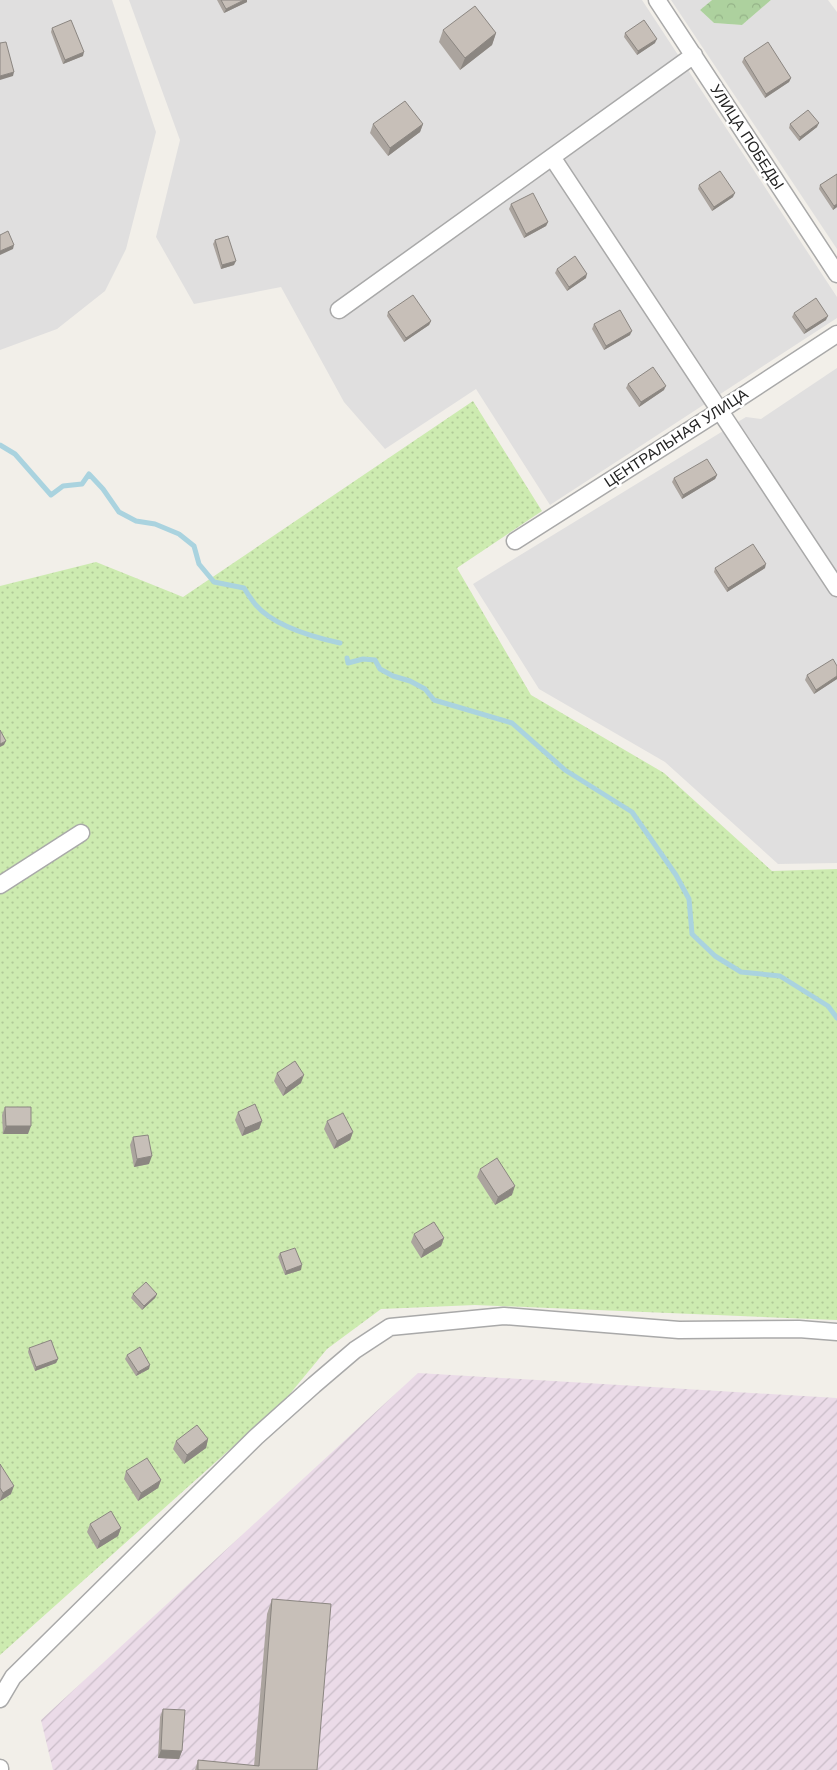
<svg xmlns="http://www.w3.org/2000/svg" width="837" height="1770" viewBox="0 0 837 1770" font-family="'Work Sans',sans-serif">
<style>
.residential{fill:#e0dfdf}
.industrial{fill:url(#industrial-furrows)}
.forest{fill:url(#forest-crowns)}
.garden{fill:url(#garden-dots)}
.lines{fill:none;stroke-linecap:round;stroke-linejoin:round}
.stream{stroke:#aad3df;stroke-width:5}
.street-casing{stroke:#a9a9a9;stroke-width:19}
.street{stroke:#fff;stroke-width:16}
.wall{fill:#aba49e}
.shaded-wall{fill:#8b8681}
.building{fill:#c7bfb8;stroke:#8b8681}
.labels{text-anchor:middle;stroke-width:5;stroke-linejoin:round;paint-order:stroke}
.street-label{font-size:15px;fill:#222;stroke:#fff}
</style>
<defs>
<pattern id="industrial-furrows" width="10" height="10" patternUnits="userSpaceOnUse" patternTransform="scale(1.25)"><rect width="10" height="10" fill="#ebdbe8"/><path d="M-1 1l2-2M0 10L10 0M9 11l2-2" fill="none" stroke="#c9bcc7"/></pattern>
<pattern id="forest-crowns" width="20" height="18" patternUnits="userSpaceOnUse" patternTransform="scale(1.25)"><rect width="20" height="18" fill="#add19e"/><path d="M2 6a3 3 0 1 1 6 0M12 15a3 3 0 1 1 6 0" fill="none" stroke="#95b388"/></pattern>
<pattern id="garden-dots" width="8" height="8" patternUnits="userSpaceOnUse" patternTransform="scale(1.25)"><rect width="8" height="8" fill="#cdebb0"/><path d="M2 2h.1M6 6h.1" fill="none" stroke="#b0c997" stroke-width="1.8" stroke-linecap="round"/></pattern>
</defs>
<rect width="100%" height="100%" fill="#f2efe9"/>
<path class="residential" d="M0 0H112L156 132 126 249 105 291 57 329 0 350Z
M129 0H642L837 297V318L550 505 476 389 385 449 344 402 281 287 194 304 156 237 180 140Z
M671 0H712L700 10 714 23 742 25 771 0H828L837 12V249Z
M837 368V863L778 864 665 762 539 689 473 584 746 417 761 419Z"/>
<path class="industrial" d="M418 1373 837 1398V1770H53L41 1720Z"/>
<path class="forest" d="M712 0H771L742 25 714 23 700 10Z"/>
<path class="garden" d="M473 401 542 511 457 568 531 695 664 773 772 871 837 869V1320L475 1305 381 1309 327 1349 284 1401 0 1655V586L96 562 183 597Z"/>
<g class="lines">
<path class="stream" d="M0 445 15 454 51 495 63 486 82 484 89 474 103 489 119 512 136 521 155 524 179 534 194 546 199 564 214 582 244 588C247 593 251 599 255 604 273 626 313 637 340 643
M347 658 348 663 363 659 375 660 380 669 393 676 410 681 425 689 434 700 512 723 565 770 632 812 676 875 689 899 692 934 715 956 741 972 780 976 828 1006 837 1018"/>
<defs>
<path id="street" d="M657 0 837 274
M552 157 837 588
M339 310 694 55
M515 541 721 410 837 334
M0 885 81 833
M0 1699 13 1677 256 1437 314 1385 355 1350 390 1327 504 1316 679 1330 799 1329 837 1332
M0 1768V1770"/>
</defs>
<use href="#street" class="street-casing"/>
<use href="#street" class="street"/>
</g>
<path class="wall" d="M217 0H247V2L224 13Z
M52 28 83 56 63 64 51 32Z
M443 30 496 33 492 45 460 70 439 42Z
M625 33 655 43 637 55 624 37Z
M744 58 791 78 789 82 765 98 742 62Z
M373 124H423L420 132 388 156 370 133Z
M790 124 817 127 799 141 789 128Z
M837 174V207L833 210 819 189 820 185Z
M699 185 733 197 712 211 698 189Z
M511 204 548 222 546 226 524 238 509 209Z
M215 240 234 265 221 269 213 244Z
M557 269 586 278 567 291 555 273Z
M388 312 431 321 429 325 404 342 387 316Z
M794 313 826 320 804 334 792 317Z
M594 324 630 335 604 350 592 329Z
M628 384 664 390 639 407 626 388Z
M717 475 715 479 682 499 672 482 674 478Z
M715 568H765L727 592 714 572Z
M837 666V679L814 694 805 680 807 675Z
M277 1073 301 1083 283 1096 274 1081Z
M5 1107 28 1134H3L2 1115Z
M238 1112 262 1121 259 1129 242 1136 235 1120Z
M327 1121 353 1132 350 1140 334 1149 324 1129Z
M133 1137 149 1164 134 1167 130 1145Z
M480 1169 512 1195 495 1205 477 1177Z
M414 1234 444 1238 441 1246 421 1258 411 1242Z
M280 1253 301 1270 285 1275 278 1257Z
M133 1294H157L155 1298 142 1310 131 1298Z
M29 1348 58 1359 56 1363 35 1371 28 1352Z
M127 1355 149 1369 136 1376 125 1359Z
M208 1439 206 1448 184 1464 173 1449 176 1441Z
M0 1464 11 1494 0 1501Z
M126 1471 161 1480 158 1488 138 1501 124 1479Z
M90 1524 121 1528 118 1536 97 1549 87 1532Z
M272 1599 317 1770H195L198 1760 254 1766 267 1614Z
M163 1709 182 1751 179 1759 158 1758 160 1717Z"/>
<path class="shaded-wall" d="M244 0H247V2L224 13 226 9Z
M496 33 492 45 460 70 465 58Z
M657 39 655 43 637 55 638 51Z
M84 52 83 56 63 64 65 60Z
M14 72 13 76 0 80V76Z
M791 78 789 82 765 98 766 94Z
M819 123 817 127 799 141 800 137Z
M423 124 420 132 388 156 390 148Z
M735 193 733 197 712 211 714 207Z
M837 204V207L833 210 834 206Z
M548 222 546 226 524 238 526 234Z
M14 245 13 249 0 255V251Z
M236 261 234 265 221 269 222 265Z
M587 274 586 278 567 291 569 287Z
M828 316 826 320 804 334 806 330Z
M431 321 429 325 404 342 406 338Z
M632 331 630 335 604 350 606 346Z
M666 386 664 390 639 407 641 402Z
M717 475 715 479 682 499 683 495Z
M766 564 765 568 727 592 728 588Z
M837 676V679L814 694 816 690Z
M6 741 4 745 0 747V744Z
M304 1075 301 1083 283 1096 286 1088Z
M262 1121 259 1129 242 1136 245 1128Z
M6 1126H31L28 1134H3Z
M353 1132 350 1140 334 1149 337 1141Z
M152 1156 149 1164 134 1167 137 1159Z
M515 1186 512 1195 495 1205 498 1197Z
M444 1238 441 1246 421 1258 424 1250Z
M302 1265 301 1270 285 1275 286 1271Z
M157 1294 155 1298 142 1310 144 1306Z
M58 1359 56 1363 35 1371 36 1367Z
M150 1365 149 1369 136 1376 138 1372Z
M208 1439 206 1448 184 1464 187 1455Z
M161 1480 158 1488 138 1501 141 1493Z
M14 1486 11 1494 0 1501 3 1493Z
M121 1528 118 1536 97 1549 100 1541Z
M161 1750 182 1751 179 1759 158 1758Z"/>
<path class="building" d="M221 0H244L226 9Z
M475 6 496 33 465 58 443 30Z
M71 20 84 52 65 60 52 28Z
M644 20 657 39 638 51 625 33Z
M6 42 14 72 0 76V43Z
M768 42 791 78 766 94 744 58Z
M405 101 423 124 390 148 373 124Z
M808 110 819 123 800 137 790 124Z
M720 171 735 193 714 207 699 185Z
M837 174V204L834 206 820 185Z
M533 193 548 222 526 234 511 204Z
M8 231 14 245 0 251V235Z
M228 236 236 261 222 265 215 240Z
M575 256 587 274 569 287 557 269Z
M413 295 431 321 406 338 388 312Z
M816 298 828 316 806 330 794 313Z
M620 310 632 331 606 346 594 324Z
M653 367 666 386 641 402 628 384Z
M707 459 717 475 683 495 674 478Z
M753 544 766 564 728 588 715 568Z
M833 659 837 666V676L816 690 807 675Z
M0 730 6 741 0 744Z
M295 1061 304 1075 286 1088 277 1073Z
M255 1104 262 1121 245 1128 238 1112Z
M5 1107H31V1126H6Z
M343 1113 353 1132 337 1141 327 1121Z
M148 1135 152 1156 137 1159 133 1137Z
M497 1158 515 1186 498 1197 480 1169Z
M434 1222 444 1238 424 1250 414 1234Z
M295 1248 302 1265 286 1271 280 1253Z
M146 1282 157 1294 144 1306 133 1294Z
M51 1340 58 1359 36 1367 29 1348Z
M140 1347 150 1365 138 1372 127 1355Z
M197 1425 208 1439 187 1455 176 1441Z
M147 1458 161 1480 141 1493 126 1471Z
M0 1464 14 1486 3 1493 0 1488Z
M111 1511 121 1528 100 1541 90 1524Z
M272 1599 331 1604 317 1770H198V1760L259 1766Z
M163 1709 185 1710 182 1751 161 1750Z"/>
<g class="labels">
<g class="street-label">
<text transform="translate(747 137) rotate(57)" y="5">УЛИЦА ПОБЕДЫ</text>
<text transform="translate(676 438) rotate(-33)" y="5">ЦЕНТРАЛЬНАЯ УЛИЦА</text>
</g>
</g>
</svg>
